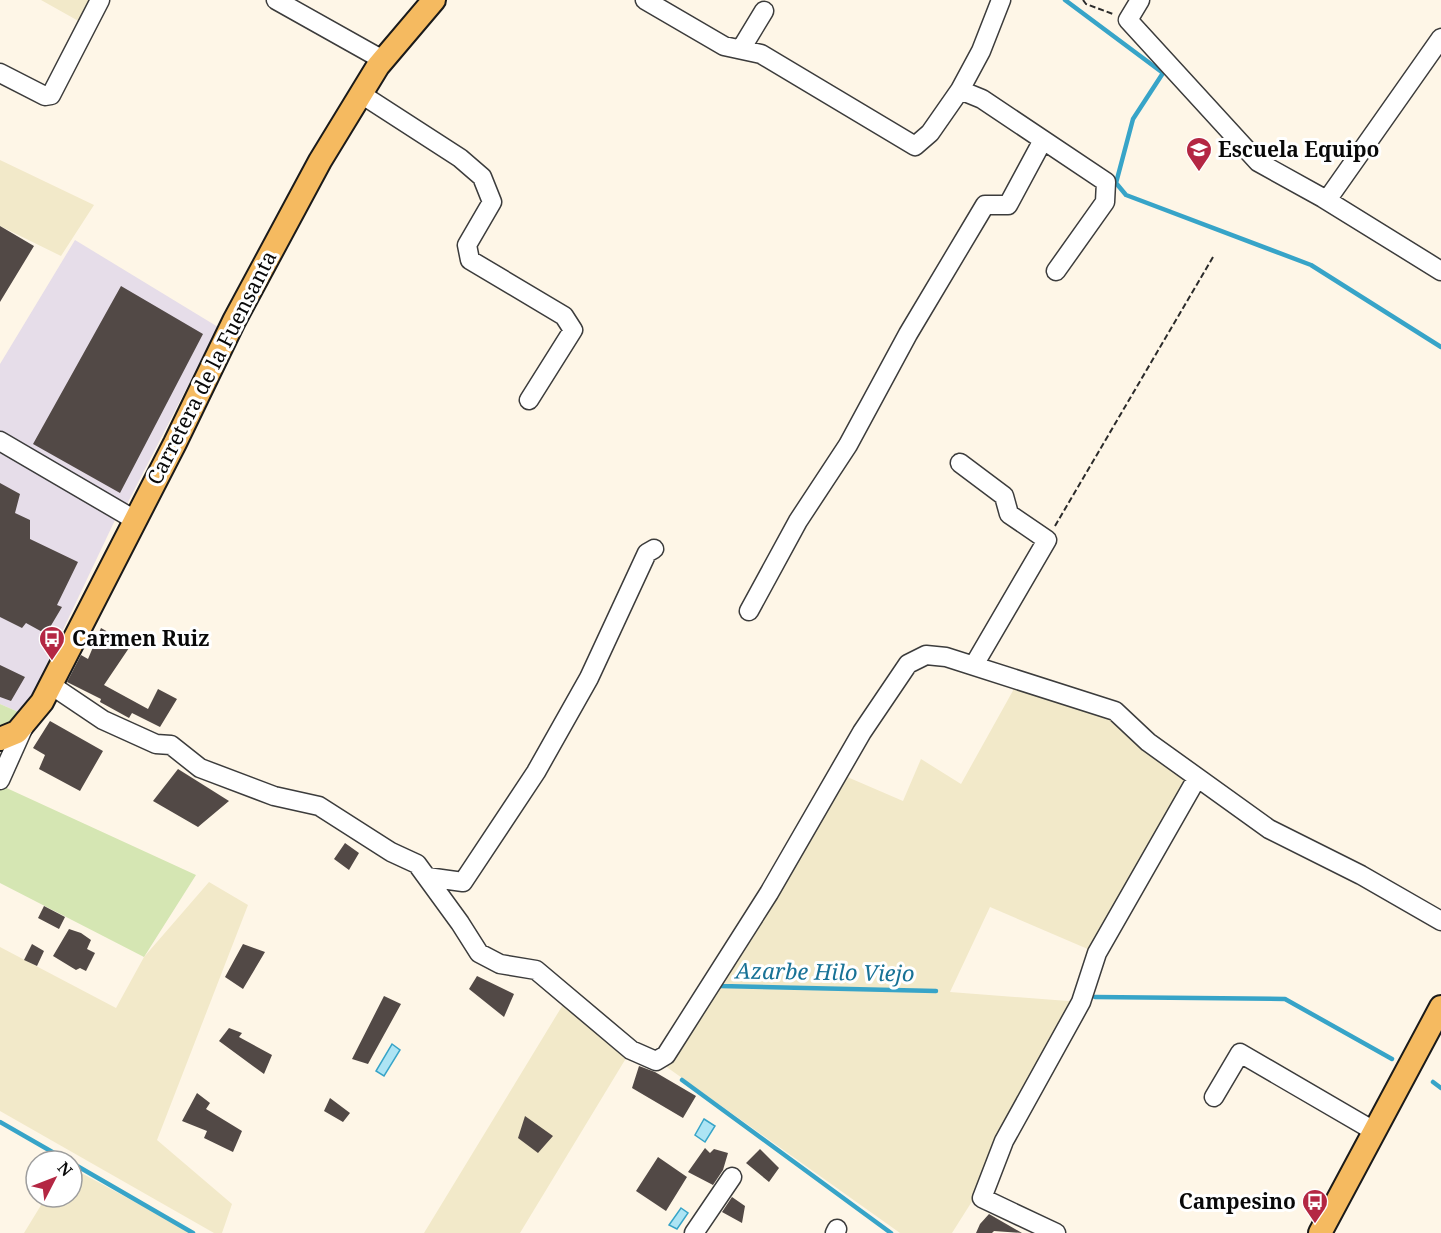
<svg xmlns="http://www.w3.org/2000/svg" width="1441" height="1233" viewBox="0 0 1441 1233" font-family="'Noto Serif',serif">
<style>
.industrial{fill:#e6dde9}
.farmland{fill:#f2e9c9}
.green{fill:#d5e6b3}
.water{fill:#ade4f4;stroke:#37a4c8;stroke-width:1.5}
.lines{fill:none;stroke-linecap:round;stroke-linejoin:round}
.stream{stroke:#37a4c8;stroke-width:4.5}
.building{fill:#524946}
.minor-casing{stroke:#3c3c3c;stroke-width:21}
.major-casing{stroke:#1a1a1a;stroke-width:26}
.path{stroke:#2b2b2b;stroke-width:2;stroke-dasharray:6 3;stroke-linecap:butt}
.minor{stroke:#fff;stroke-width:18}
.major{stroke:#f5ba60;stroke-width:22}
.labels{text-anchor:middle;stroke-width:6;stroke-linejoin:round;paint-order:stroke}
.poi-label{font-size:21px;font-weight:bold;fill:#090909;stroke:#fff;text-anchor:start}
.street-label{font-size:21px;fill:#090909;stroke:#fff}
.water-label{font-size:22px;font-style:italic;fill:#187296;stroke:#fff}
</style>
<rect width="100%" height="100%" fill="#fef6e7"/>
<path class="industrial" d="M75 240 218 327 126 506 0 435V364Z
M0 453 116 518 23 714 0 704Z"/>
<path class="farmland" d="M41 0H94L82 23Z
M0 160 94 205 61 256 0 226Z
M1015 687 1115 711 1197 778 1097 953 990 907 950 992 1081 1002 995 1165 952 1233H900L661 1063 838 773 903 801 921 759 961 784Z
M209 882 248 905 157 1140 232 1204 222 1233H214L0 1111V947L116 1008 144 957Z
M567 998 631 1050 520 1233H424Z
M72 1168 189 1231 193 1233H24L46 1197H72Z"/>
<path class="green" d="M0 704 23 714 0 729Z
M0 785 196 875 144 957 0 883Z"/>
<path class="water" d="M392 1044 400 1050 384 1076 376 1071Z
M704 1119 715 1126 705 1142 695 1135Z
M681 1208 688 1213 677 1229 669 1225Z"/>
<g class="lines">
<path class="stream" d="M1065 0 1163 73 1133 119 1116 183 1126 195 1311 265 1441 347
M717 984 720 986 936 991
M1095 997 1285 999 1392 1059
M682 1080 891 1233
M1433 1082 1441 1088
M0 1122 68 1161
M72 1163 193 1233"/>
</g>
<path class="building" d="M0 226 34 246 0 302Z
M121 286 203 334 120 493 33 444Z
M0 483 20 494 15 513 30 520V539L78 562 57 605 62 607 46 634 26 623 22 628 0 617Z
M101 628 131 645 104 685 148 709 158 689 177 699 160 727 132 713 129 718 100 702 101 699 67 682 81 655 88 659Z
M0 665 25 677 11 701 0 697Z
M50 721 103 751 80 791 39 769 45 755 33 748Z
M178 769 229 801 198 827 153 801Z
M345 843 359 853 349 870 334 859Z
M44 906 65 917 59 929 38 918Z
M69 929 81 933 91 940 87 949 95 953 86 971 80 968 76 970 53 956Z
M32 944 44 951 37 966 24 960Z
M243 944 265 952 243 989 225 977Z
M477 976 514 994 504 1017 469 989Z
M384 996 401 1004 368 1064 352 1059Z
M229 1028 242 1033 239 1037 272 1055 264 1074 219 1041Z
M639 1066 655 1072 696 1096 683 1118 632 1088Z
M197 1093 210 1103 206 1109 242 1131 233 1152 204 1138 207 1131 182 1121Z
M330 1098 350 1113 343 1122 324 1111Z
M525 1116 553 1136 538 1153 518 1138Z
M705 1148 710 1153 714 1149 728 1153 723 1170 713 1185 688 1172Z
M760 1149 779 1168 769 1182 746 1163Z
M658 1157 687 1177 666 1211 636 1191Z
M732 1197 745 1206 742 1223 722 1212Z
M989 1214 1022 1233 994 1231 992 1233H976L980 1224Z"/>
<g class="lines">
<defs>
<path id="minor" d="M276 0 383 60
M645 0 724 46 761 54 915 146 930 133 960 90 982 99 1106 182 1105 202 1056 271
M1140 0 1128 20 1258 162 1323 198 1441 271
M741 49 764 11
M0 73 45 96 51 95 100 0
M960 90 981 51 1001 0
M361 94 460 158 482 177 492 202 467 245 470 260 564 316 573 330 529 400
M1327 200 1441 38
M0 441 135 520
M960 463 1004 496 1009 514 1047 540 974 665
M749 611 798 521 848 445 908 334 985 205H1008L1043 140
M51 685 103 720 156 744 171 745 200 768 274 796 319 806 391 852 417 864 460 923 479 953 500 964 536 970 631 1050 656 1061 666 1055 769 893 862 732 908 664 926 655 946 657 1115 711 1148 742 1269 829 1361 875 1441 921
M0 780 26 722
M427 877 463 882 536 772 589 678 647 553 654 549
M1214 1097 1240 1053 1374 1131
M694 1233 732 1177
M835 1233 837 1229
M1056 1233 982 1198 1004 1141 1081 1002 1097 953 1197 778"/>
<path id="major" d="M0 739 17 732 42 702 175 443 234 321 320 161 378 66 434 0
M1320 1233 1441 1007"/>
</defs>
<use href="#minor" class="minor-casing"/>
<use href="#major" class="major-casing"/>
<path class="path" d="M1083 0 1086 4 1113 14
M1055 526 1213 257"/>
<use href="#minor" class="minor"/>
<use href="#major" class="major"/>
</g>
<defs>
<symbol id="school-pin" viewBox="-11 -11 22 30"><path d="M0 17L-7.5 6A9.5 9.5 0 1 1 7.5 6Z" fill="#b42743" stroke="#fff"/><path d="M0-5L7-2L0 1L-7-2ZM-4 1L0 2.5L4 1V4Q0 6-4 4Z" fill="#fff"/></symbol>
<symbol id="bus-pin" viewBox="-11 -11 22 30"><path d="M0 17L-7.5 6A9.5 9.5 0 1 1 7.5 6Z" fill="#b42743" stroke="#fff"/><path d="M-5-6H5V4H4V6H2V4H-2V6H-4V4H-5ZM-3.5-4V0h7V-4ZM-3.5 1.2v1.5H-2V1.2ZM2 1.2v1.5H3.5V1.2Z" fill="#fff"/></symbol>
</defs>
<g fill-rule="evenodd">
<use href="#school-pin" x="1184" y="135" width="30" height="40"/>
<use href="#bus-pin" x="37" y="624" width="30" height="40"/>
<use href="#bus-pin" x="1300" y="1187" width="30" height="40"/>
</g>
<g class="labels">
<g class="poi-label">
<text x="1218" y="157">Escuela Equipo</text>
<text x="72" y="646">Carmen Ruiz</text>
<text x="1296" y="1209" text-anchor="end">Campesino</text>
</g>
<g class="street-label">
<text transform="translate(212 368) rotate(-63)" y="7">Carretera de la Fuensanta</text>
</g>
<g class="water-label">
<text transform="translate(825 972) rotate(1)" y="8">Azarbe Hilo Viejo</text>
</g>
</g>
<g transform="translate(54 1179) rotate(48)"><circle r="28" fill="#ffffff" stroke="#9d9d9d" stroke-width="1.5"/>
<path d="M0-4.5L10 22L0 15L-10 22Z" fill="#b42743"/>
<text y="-9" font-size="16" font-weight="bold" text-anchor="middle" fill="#090909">N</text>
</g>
</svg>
